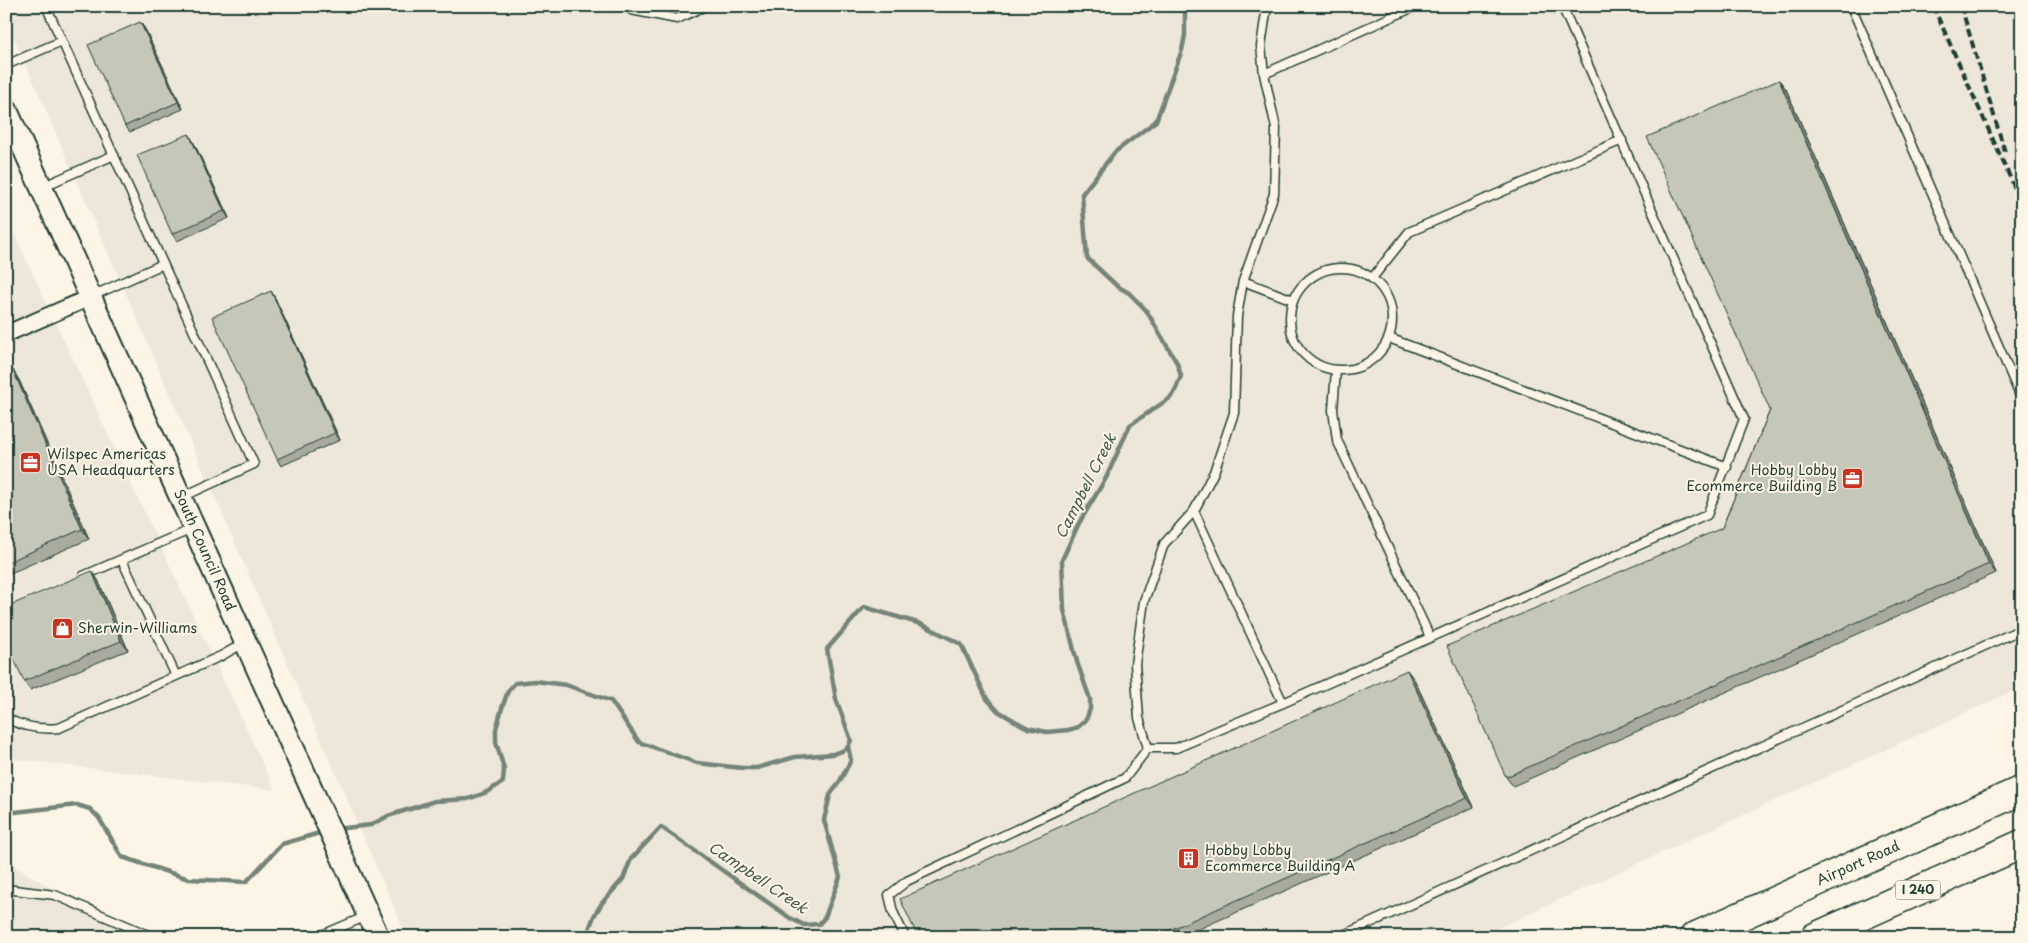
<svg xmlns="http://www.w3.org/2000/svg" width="2028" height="943" viewBox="0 0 2028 943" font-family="'Playpen Sans',sans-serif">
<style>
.built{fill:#ece7d8}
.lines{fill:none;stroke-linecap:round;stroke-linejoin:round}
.stream{stroke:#758479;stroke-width:4.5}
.lane-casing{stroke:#1f3d34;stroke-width:11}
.street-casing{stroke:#1f3d34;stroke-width:19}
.secondary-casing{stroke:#1f3d34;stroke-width:25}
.highway-casing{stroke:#1f3d34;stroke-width:31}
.lane{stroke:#fcf5e5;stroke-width:8}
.street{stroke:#fcf5e5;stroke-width:15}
.secondary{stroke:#fcf5e5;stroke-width:21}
.highway{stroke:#fcf5e5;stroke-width:28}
.rail{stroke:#1f3d34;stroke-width:4;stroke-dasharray:8 4;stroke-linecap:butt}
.wall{fill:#a9ab9f;stroke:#1f3d34}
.shaded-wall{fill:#8a8b82;stroke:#1f3d34}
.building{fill:#c5c7b9;stroke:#1f3d34}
.labels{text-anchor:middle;stroke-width:4;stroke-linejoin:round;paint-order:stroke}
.shield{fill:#fcf5e5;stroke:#617469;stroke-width:1}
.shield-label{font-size:12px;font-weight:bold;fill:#1f3d34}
.poi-label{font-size:14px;fill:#1f3d34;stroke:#fcf5e5;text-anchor:start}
.street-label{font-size:14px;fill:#1f3d34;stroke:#fcf5e5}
.water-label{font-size:15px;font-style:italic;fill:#435a51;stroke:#fcf5e5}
</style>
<rect width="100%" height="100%" fill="#fcf5e5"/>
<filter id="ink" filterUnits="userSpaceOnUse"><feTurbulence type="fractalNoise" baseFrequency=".02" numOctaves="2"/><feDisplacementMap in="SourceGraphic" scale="10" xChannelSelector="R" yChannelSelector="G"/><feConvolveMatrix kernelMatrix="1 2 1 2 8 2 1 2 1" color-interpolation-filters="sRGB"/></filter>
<g filter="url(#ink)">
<path class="built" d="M6 6H2022V687L1478 937H407L6 19Z
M6 217 275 790 6 758Z
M6 861 133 937H6Z"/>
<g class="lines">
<path class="stream" d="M6 813 77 805 90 809 99 818 122 857 189 879 246 882 282 844 323 832
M336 829 371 825 388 816 435 801 468 799 485 793 503 782 504 769 496 742V729L502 708 508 691 515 683 535 681 566 685 611 701 639 742 697 763 742 768H757L795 757 833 754 842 751 848 747
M586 937 594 916 602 903 623 879 631 859 661 827 790 918 804 925 819 924 825 917 840 877 824 820 830 795 840 781 851 760 848 747 851 740 836 699 827 649 864 607 921 624 961 644 987 699 998 711 1015 721 1028 728 1047 732 1068 730 1078 727 1086 720 1090 709V699L1077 662 1064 610 1062 560 1079 523 1106 478 1130 425 1170 398 1175 391 1181 376 1177 363 1146 310 1129 293 1117 286 1087 258 1082 194 1115 152 1156 121 1182 50 1185 35V6"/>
<defs>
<path id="lane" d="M46 6 254 464 182 497
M628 6 631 10 677 19 705 6
M1851 6 2022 400
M6 65 62 41
M1264 74 1416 6
M42 187 114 155
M1290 319a51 51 0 1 1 102 0a51 51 0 1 1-102 0Z
M1373 277 1409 232 1622 140
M1243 281 1293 300
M92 296 163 264
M1389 338 1727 467
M1336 370 1333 410 1337 440 1430 637
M1194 511 1283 703
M122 560 176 676
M83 576 192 529
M6 718C23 727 40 730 59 728L221 656 244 643
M1148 748H1176L1283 703 1707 515 1744 419 1562 6
M6 889 55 895 153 937
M317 937 367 916
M905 937 893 912 889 895 907 881 1125 778 1148 748 1139 718 1135 664 1144 601 1164 544 1194 511 1214 472 1234 413 1237 316 1243 281 1274 194 1276 128 1264 74 1261 46 1267 6
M1339 937 2022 629"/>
<path id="street" d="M6 334 91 297"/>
<path id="secondary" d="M6 109 378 937"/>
<path id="highway" d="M1694 937 2022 790
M1815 937 2022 844"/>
</defs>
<use href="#lane" class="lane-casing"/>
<use href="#street" class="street-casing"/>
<use href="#secondary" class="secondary-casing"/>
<use href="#highway" class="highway-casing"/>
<use href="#lane" class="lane"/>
<use href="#street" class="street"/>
<use href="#secondary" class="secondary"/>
<use href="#highway" class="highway"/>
<path class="rail" d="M1933 6 2022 204
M1961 6 2005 152"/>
</g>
<path class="wall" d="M71 6H78L73 9Z
M140 22 145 29 183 109 130 132 125 126Z
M1779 80 1786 89 1996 573 1513 786 1506 777 1722 528 1770 410Z
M193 141 229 218 177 241 172 234Z
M271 291 275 298 340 440 281 466 277 459Z
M6 373 19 380 89 539 6 575Z
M92 571 98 580 128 650 30 690 24 681Z
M1414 679 1474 807 1181 937H918Z"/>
<path class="shaded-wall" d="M140 22 145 29 183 109 178 102Z
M1779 80 1786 89 1996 573 1989 564Z
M189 134 193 141 229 218 224 211Z
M271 291 275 298 340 440 335 433Z
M13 370 19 380 89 539 82 529Z
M92 571 98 580 128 650 121 641Z
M1407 670 1414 679 1474 807 1467 798Z"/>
<path class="building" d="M140 22 178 102 125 126 88 45Z
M1779 80 1989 564 1506 777 1447 646 1722 528 1770 410 1647 137Z
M189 134 224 211 172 234 137 155Z
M271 291 335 433 277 459 212 317Z
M13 370 82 529 6 563V373Z
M92 571 121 641 24 681 6 642V607Z
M1407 670 1467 798 1154 937H918L900 899Z"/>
</g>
<defs>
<symbol id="office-square" viewBox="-11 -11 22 22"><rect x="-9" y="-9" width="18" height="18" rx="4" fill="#c8321e" stroke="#fcf5e5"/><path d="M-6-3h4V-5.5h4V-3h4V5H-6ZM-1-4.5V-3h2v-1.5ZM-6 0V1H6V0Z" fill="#fff"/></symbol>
<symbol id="shop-square" viewBox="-11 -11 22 22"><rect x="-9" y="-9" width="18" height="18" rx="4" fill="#c8321e" stroke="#fcf5e5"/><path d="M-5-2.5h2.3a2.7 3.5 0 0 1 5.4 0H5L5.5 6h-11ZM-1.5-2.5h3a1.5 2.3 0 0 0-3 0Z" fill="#fff"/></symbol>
<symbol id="building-square" viewBox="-11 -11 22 22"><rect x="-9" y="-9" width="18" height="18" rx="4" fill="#c8321e" stroke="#fcf5e5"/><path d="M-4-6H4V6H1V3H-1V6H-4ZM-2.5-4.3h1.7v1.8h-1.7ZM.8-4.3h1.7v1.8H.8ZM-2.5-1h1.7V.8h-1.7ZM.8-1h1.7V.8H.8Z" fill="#fff"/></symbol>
</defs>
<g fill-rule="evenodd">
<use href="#office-square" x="18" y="450" width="25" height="25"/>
<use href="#office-square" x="1840" y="466" width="25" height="25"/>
<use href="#shop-square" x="50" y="616" width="25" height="25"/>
<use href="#building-square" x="1176" y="846" width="25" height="25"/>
</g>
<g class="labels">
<rect class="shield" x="1895.5" y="880.5" width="45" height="19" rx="4"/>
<g class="shield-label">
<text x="1918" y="894">I 240</text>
</g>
<g class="poi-label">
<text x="47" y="459">Wilspec Americas<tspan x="47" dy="16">USA Headquarters</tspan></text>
<text x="1837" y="475" text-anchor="end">Hobby Lobby<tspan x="1837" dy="16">Ecommerce Building B</tspan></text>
<text x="78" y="633">Sherwin-Williams</text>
<text x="1205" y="855">Hobby Lobby<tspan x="1205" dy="16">Ecommerce Building A</tspan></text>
</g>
<g class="street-label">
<text transform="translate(205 550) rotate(66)" y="5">South Council Road</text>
<text transform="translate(1858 863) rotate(-24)" y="5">Airport Road</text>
</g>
<g class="water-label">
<text transform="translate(1086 486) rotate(-63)" y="5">Campbell Creek</text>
<text transform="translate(758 878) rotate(34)" y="5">Campbell Creek</text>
</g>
</g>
<rect width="2028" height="943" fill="none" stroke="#fcf5e5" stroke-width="25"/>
<rect x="12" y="12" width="2003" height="918" fill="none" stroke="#1f3d34" stroke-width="2" filter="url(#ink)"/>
</svg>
